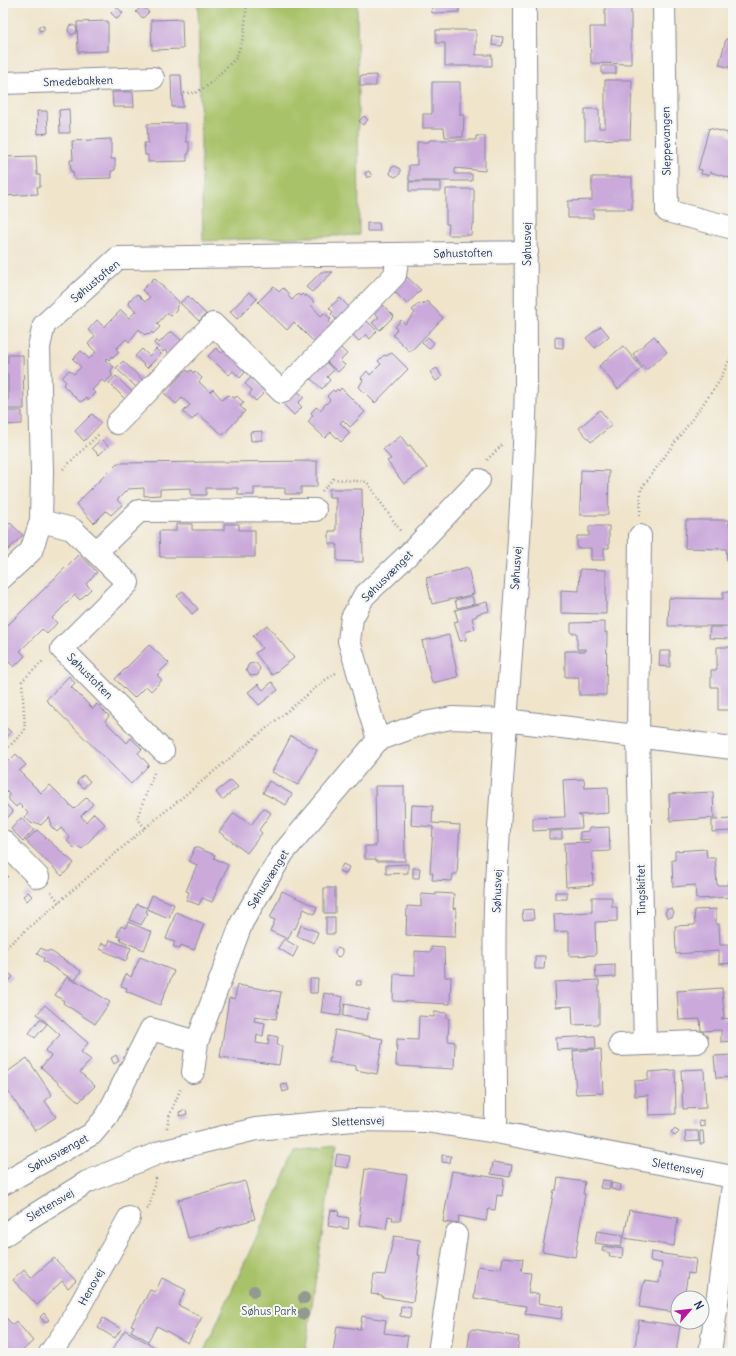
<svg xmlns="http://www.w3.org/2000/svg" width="736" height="1356" viewBox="0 0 736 1356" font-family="Delius,sans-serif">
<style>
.green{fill:#a7c268;stroke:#617863}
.building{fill:#cbaadb}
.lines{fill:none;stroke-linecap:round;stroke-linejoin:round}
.minor-casing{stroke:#868a94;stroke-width:24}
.path{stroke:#868a94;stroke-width:2.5;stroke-dasharray:1 3;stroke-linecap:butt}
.minor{stroke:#fff;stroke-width:22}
.tree{fill:#929991}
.labels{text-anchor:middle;stroke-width:4;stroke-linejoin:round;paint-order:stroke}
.street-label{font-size:11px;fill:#1b2f5e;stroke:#f6f6f2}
.park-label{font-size:11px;fill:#455b61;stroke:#f6f6f2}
</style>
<rect width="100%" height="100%" fill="#f6f6f2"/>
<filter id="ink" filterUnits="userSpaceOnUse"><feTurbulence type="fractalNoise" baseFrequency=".025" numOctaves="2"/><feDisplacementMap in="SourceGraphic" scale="8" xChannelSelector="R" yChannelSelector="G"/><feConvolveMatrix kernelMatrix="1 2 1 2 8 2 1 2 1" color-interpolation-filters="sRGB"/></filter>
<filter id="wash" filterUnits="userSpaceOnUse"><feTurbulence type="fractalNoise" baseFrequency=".012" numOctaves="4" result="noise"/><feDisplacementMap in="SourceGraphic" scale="16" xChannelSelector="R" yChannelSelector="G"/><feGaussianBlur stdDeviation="0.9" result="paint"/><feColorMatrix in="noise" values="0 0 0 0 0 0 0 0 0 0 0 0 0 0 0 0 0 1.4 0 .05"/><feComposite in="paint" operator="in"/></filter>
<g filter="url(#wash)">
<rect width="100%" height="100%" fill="#f0e4cb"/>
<path class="green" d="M198 3H357L359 235 203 241Z
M335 1146 305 1353H203L296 1151Z"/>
<g id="blocks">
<path class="building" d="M431 3H459V12L432 13Z
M605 3H631V64L591 63 590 27H605Z
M142 6 149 12 143 18 136 12Z
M117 7 123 13 117 19 111 13Z
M182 19 183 49 152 50 151 20Z
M108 21V51L78 52 77 22Z
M73 25 77 28 76 33 72 35 68 31 69 26Z
M39 26H44V30L39 31Z
M436 30H476V55H492V66H445V43H436Z
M493 36 503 37 502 46 492 45Z
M726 39 733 41V68L719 65Z
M602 66H616V74H602Z
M171 75H181L183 107H172Z
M376 75V86H360V76Z
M605 80H632L630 139 585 140V109H599V128H605Z
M432 82H460V115H464L463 137H445L444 128H423V114H432Z
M112 92H133L134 107H113Z
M69 109 70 133H60L59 110Z
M37 111H47L48 133 38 134Z
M364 116 368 120 363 125 359 121Z
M186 123V142H189V154H187V161L148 162V155H145L144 143H148L147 124Z
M709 128 728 133 727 135 733 137V179L710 172 709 175 701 174 702 170 698 169Z
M476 136H485V171L455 168V174H472V181H409V165H417V142H429V140H476Z
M111 139V159H115V170L111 171 112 178 74 179 73 171 71 172 70 160H73L72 141Z
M36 156 37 175H40V187H37L38 194 3 196V157Z
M395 166 400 169V174L395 177 390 174 391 168Z
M369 171 372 176 367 178 365 173Z
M592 177H632V209H593V218H568V201L592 200Z
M409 182H441V191H409Z
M446 189H474V224H472L471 235H448L449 224H446Z
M367 223H379L380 231H367Z
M321 272H333L312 292 306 287Z
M407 277 421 290 407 304 394 291Z
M154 278 179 302 176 308 177 310 171 316 167 313 157 324 160 327 153 334 152 332 149 335 147 333 145 335 139 329 129 342 126 339 116 349 119 352 113 358 112 356 109 360 107 358 105 360 114 367 111 370 112 376 105 383 102 380 92 390 95 393 88 400 87 398 80 402 63 385 66 382 62 378 69 370 74 374 81 367 73 359 81 351 89 359 96 352 88 344 95 336 88 330 97 320 104 327 121 310 129 318 136 311 128 304 129 301 137 294 145 302 150 297 142 290Z
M274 286 279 292 283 288 290 294 288 296 292 300 298 294 300 296 302 294 305 297 306 295 314 302 311 305 321 316 324 313 331 319 329 321 332 327 316 344 294 322 287 330 258 302Z
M249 292 257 299 237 319 230 312Z
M188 296 206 314 199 321 180 303Z
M340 298 351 309 339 322 331 314 333 312 329 308Z
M427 301 443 318 410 352 393 335 397 329 395 327 401 320 405 324 415 313 412 310 419 303 421 305 423 302 424 304Z
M382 304 394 316 380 330 372 323 379 317 374 312Z
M366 320 377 331 370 339 366 334 359 341 352 334Z
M601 326 609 336 595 348 586 338Z
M171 331 183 342 170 355 165 350 163 352 154 343 156 340 159 343Z
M654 336 667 352 646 370 633 354Z
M428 337 434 343 429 349 422 343Z
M555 337 563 338V348L555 347Z
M623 346 642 368 618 389 599 366Z
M340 347 347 354 340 361 345 365 338 372 326 361Z
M216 348 222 353 226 349 247 370 240 378 233 371 229 375 208 356Z
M142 349 149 356 156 349 161 354 147 368 135 356Z
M392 353 408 369 375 403 359 387 363 380 361 378 367 371 370 375 381 364 378 361 384 355 386 356Z
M8 355H23L24 409H3V400H8V374H3V362H8Z
M123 361 143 380 136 387 116 368Z
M325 361 334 370 327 377 330 380 322 389 309 377Z
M437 368 442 377 436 381 430 372Z
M186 370 189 372 191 370 193 373 195 371 202 378 199 382 210 392 213 389 222 400 228 395 235 398 237 396 244 403 240 406 245 411 223 435 198 414 192 420 183 412 190 405 182 398 176 404 164 393Z
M116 376 132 392 125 399 109 383Z
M252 376 267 390 256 401 249 395 252 390 245 384Z
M341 388 365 412 350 427 343 420 340 423 350 433 341 442 331 432 325 438 308 422 313 415 311 413 316 407 320 410 330 400 327 396 333 390 335 392 337 389 339 391Z
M296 390 304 397 298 403 302 407 294 415 283 404Z
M600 410 612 425 591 442 579 428Z
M6 411H22V424L3 425V415Z
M92 414 101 423 84 441 75 431Z
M262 431V440L251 441 250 432Z
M401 436 408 446 410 445 427 468 404 484 387 461 391 459 383 449Z
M101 439 108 446 99 455 92 448Z
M317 461V487H301V494H285V488H254V495H238V488H206V495H191V488L160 489V495L144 496V488L128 489 117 500 122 505 111 515 106 511 94 523 76 504 117 463Z
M581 470 609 471 608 515H580Z
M329 489H362L363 562 337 561V544H329V531H336V497H329Z
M3 509 6 512 5 514 6 516 3 519Z
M686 520H729V525H733V560H727L726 549 685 548Z
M10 523 23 535 3 555V530Z
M176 524H192V530H224V524H239V530H255V557H160L159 531H176Z
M589 526H609V548H604V560H591V548H577V536H589Z
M79 554 97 572 86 584 91 589 80 600 75 595 52 618 57 623 47 634 42 629 20 651 25 656 14 667 9 662 3 668V630Z
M468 568 474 594 432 604 426 578Z
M580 569 606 570V614L561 613V590L579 591Z
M183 591 198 609 192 614 177 596Z
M723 592H733V626H668L669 598 723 599Z
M472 596 474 604 457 608 455 600Z
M487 602 489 611 477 614V616L472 618 475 629 465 632 466 640 460 641 454 622 458 621 455 610Z
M605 622V633L607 632 606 695H579V677H565V651H586V649H577V633H571V623Z
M267 625 294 658 272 675 255 653 262 648 253 636Z
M710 627H729V639L709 638Z
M449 635 458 677 432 683 422 641Z
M149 645 169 663 157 675 162 680 151 691 146 686 134 698 115 679Z
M717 647H733V710H718V687H711V670H717Z
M660 651H670V667L659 666Z
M256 663 260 668 258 675 251 676 246 670 249 664Z
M69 676 75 683 71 687 93 709 97 704 109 716 105 721 127 743 131 738 142 749 138 753 149 765 131 784 46 700Z
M272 682 278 690 259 705 248 692 258 684 263 690Z
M3 725 11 732 3 741Z
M291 736 317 750 298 785 272 772Z
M16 754 26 765 19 771 41 793 50 785 74 809 87 797 93 804 81 816 86 822 94 813 105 824 82 849 79 847 74 848 67 841 70 838 61 828 57 832 50 825 51 823 49 821 51 820 49 817 41 825 34 822 32 824 25 817 28 813 19 804 16 807 9 800V794L3 788V763L6 759 9 761Z
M83 775 90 781 84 788 77 782Z
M584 779 585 788 608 787 609 813 578 815 581 816 582 828 533 831V818L565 817 563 780Z
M231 780 238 787 222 800 216 792Z
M269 781 292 794 286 805 263 793Z
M375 786H404L405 861H376V859H365V846H376Z
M713 792 714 818 670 821 669 794Z
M3 801 13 812 3 822Z
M412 805 433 806 432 823 460 825 457 874H453L452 881 432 880 433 873H430L433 827 411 825Z
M264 808 271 813 259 830 262 833 247 853 219 832 234 813 251 825Z
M21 818 34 830 23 841 11 829Z
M733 819 732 831 712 832V820Z
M609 827 610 851 592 852V854L593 885 566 887 564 843 590 842V839L580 840V832L589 831V828Z
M37 830 74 863 62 876 26 841Z
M549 831H562V839H549Z
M195 847 215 855 214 858 228 865 212 902 202 898 199 905 186 900 189 892 186 891 197 865 189 861Z
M706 849 707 858H715L717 885H728V881L733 880V897L696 899 695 885 673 887 672 860H675V851Z
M343 864 349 867 346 874 339 871Z
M408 864V873L386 874V865Z
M413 868H420L419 878H413Z
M3 871 8 876 3 882Z
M324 888H335V913H324Z
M282 891 317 907 314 914 304 909 295 929 293 928 288 939 270 931 275 920 270 918Z
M28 892 32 896 27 901 23 896Z
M555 892H567V899H555Z
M436 893 454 894 453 909 456 908 455 937 406 935 407 906 421 907V894L436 895Z
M152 895 174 904 169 918 147 909 146 912 148 913 141 925 130 920 137 904 147 908Z
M592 897H612V907H617V921L595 922 596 955 569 956V931L555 932 554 914 592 912Z
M533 909 534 919 523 920 522 910Z
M667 909H672L674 913 672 917H667L665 913Z
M716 909V924H719L720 945H733V963L719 964V951L676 954 675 926 695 925 694 910Z
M176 912 204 924 194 950 181 945 180 949 173 946 175 942 166 939Z
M326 917H335V934H326Z
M128 922 152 932 144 950 120 940 121 937 117 936 121 926 125 928Z
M301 925 318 932 314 943 297 936Z
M284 939 298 947 293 957 278 948Z
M110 940 131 948 126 961 100 949 102 943 108 945Z
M431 947 444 948 445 977H451L450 1004 393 1001 394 974 415 975V951L431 952Z
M41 948 48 952 49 950 81 971 75 981 43 961 44 958 37 954Z
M338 948 342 950V954L339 957 335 955V950Z
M535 956H545L544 969H535Z
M140 957 174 971 160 1005 126 991 127 988 121 986 126 974 131 977Z
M615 965V977L596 978 595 966Z
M7 971 13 977 8 982 3 977Z
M67 977 76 983 77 981 110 1002 95 1024 63 1003 64 1001 55 995Z
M310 979H318L317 993H310Z
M599 980V1024L573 1025 572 1006 556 1007 555 982Z
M357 981H361V985H356Z
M237 985 281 992 276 1019 255 1016 254 1021 265 1023 263 1036 257 1035 256 1043 268 1045 269 1035 278 1037 277 1045 282 1046 279 1065 220 1057 229 998 235 999Z
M722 988 724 1018 721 1019 733 1018V1041L721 1042V1030L701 1031 700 1019 679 1020 677 991Z
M324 993 343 997 340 1016 321 1013Z
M345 1004 369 1009 367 1020 343 1016Z
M45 1005 88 1043 81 1052 91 1060 80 1072 95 1086 79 1102 41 1067 51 1056 45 1051 60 1035 37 1014Z
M434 1012 447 1013V1018H449L448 1041 455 1042 454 1069 396 1066 397 1039 418 1040 419 1016 434 1017Z
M40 1019 47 1024 35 1038 29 1033Z
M335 1030 383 1039 377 1074 356 1070V1066L329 1062Z
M595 1036 596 1048 557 1050 556 1038Z
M601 1049 603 1093 576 1094 573 1051Z
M116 1055 119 1061 114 1064 111 1058Z
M733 1055V1077L716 1078 714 1056Z
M27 1058 52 1095 45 1101 56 1117 35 1131 3 1084V1075Z
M704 1069 706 1108 683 1109 681 1070Z
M675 1070 676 1114 649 1115 648 1095 635 1096 634 1081 648 1080V1072Z
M287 1084 289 1090 283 1092 281 1085Z
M186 1110 187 1114 180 1116 179 1112Z
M704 1120V1126L700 1127 699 1121Z
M675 1128 679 1132 675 1136 671 1132Z
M685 1131H698L699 1141 686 1142Z
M700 1131H703L704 1144H700Z
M337 1154 350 1156 348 1168 335 1166Z
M442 1155 451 1156 450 1163 442 1162Z
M493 1162 512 1165 510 1177 491 1174Z
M365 1169 407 1175 400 1220H392L393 1217 388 1216 386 1229 359 1225 361 1211H359Z
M452 1171 504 1179 502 1196 497 1195 495 1210 488 1209 486 1221 459 1216 458 1224 443 1222Z
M558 1178 585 1182 583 1194H585L575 1257 542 1251 554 1190H556Z
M602 1180 611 1181 609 1189 600 1188Z
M245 1181 255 1219 188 1238 178 1200Z
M612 1183 621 1185 620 1191 611 1189Z
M331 1210 339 1211 338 1216 349 1218 348 1229 328 1226Z
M629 1210 678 1218 674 1246 624 1238Z
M597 1231 623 1235 621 1247 595 1243Z
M394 1236 420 1240 418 1255H420L413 1302 382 1297V1295L371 1294 374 1274 385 1275Z
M603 1246 623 1249 622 1258 609 1256 610 1253 602 1251Z
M651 1252 696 1259 694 1274 688 1273 684 1298H678V1313L639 1307 644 1281 659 1283 662 1263 650 1261Z
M503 1257 523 1259 521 1272 531 1273 528 1293 539 1294 538 1303 563 1307 561 1319 525 1314 526 1306 474 1298 478 1266 501 1269Z
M54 1258 76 1281 68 1288 62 1281 37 1305 13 1280 24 1270 31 1278Z
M162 1278 186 1290 178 1305 202 1317 188 1343 157 1326 148 1341 131 1331 134 1326 131 1325 150 1290 155 1292Z
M401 1306 411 1308 410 1318 400 1316Z
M44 1313 49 1320 45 1323 40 1317Z
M362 1316 386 1320 384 1333 408 1336 405 1353H333L337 1326 360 1329Z
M5 1317 13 1325 16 1321 33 1341 20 1353H3V1319Z
M103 1318 121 1329 115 1338 98 1328Z
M639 1320 680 1326 676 1353H634Z
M473 1329 519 1337 517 1353H467L470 1331Z
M125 1330 165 1353H117L112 1350Z"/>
</g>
</g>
<g filter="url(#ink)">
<use href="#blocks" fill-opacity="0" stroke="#868a94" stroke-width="1"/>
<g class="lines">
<defs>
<path id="minor" d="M664 3 667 211 733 228
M3 83 153 78
M117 423 213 324 282 392 395 275 398 254
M41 521 72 529 128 583 62 649 163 751
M640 536 638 737 645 1044
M96 552 139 511 315 510
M3 577 31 551 41 521 42 472 39 347 44 325 118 258 527 252
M378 740 349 641 352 618 364 596 413 550 479 480
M3 841 38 877
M620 1045 697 1042
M193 1072 197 1042 242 922 283 853 378 740 424 723 452 718 505 720 733 748
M496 1132C497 1057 493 982 495 906 502 732 522 559 526 384L525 3
M3 1184 92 1134 107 1116 151 1029 197 1042
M3 1236 23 1222 87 1182 161 1152 256 1129 353 1120 425 1121 496 1132 733 1177
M50 1353 65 1332 129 1218
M439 1353 456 1235
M710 1353 733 1186"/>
</defs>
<use href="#minor" class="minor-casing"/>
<path class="path" d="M184 93H195L206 87 236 58 244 35 247 3
M487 460 502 445
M63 469 99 434
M322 491 333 479 367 482 401 532
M640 515 641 489 719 382 733 352
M3 753 25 730 22 681 44 660
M145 828 137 818 155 770
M51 892 59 902
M3 950 145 828 324 681 336 673
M167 1128 170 1114 181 1088
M147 1209 149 1208 156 1178"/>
<use href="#minor" class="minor"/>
</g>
<g class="tree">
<circle cx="254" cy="1291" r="6"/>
<circle cx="304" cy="1298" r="6"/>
<circle cx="303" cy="1314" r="6"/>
</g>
</g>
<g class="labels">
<g class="street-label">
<text transform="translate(78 81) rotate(-2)" y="4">Smedebakken</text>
<text transform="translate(666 141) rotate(-91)" y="4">Sleppevangen</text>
<text transform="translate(527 244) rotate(-90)" y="4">Søhusvej</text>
<text transform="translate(463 253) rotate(-1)" y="4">Søhustoften</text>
<text transform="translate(95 281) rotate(-40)" y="4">Søhustoften</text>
<text transform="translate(516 568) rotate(-86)" y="4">Søhusvej</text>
<text transform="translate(387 576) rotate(-45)" y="4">Søhusvænget</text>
<text transform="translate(90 676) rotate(45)" y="4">Søhustoften</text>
<text transform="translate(268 879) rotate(-58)" y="4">Søhusvænget</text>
<text transform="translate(641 890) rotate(-91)" y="4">Tingskiftet</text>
<text transform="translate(497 891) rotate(-88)" y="4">Søhusvej</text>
<text transform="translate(358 1121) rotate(-2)" y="4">Slettensvej</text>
<text transform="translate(58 1153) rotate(-29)" y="4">Søhusvænget</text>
<text transform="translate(678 1167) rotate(11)" y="4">Slettensvej</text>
<text transform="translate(50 1205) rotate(-31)" y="4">Slettensvej</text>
<text transform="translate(91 1287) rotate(-61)" y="4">Henovej</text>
</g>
<g class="park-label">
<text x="269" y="1315">Søhus Park</text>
</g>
</g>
<rect width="736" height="1356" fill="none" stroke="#f6f6f2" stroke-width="16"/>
<g transform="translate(690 1310) rotate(62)"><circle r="19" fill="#f6f6f2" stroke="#9ea6b7"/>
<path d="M0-3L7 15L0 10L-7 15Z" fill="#b5179e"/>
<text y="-6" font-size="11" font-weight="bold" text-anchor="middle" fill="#1b2f5e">N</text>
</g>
</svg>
